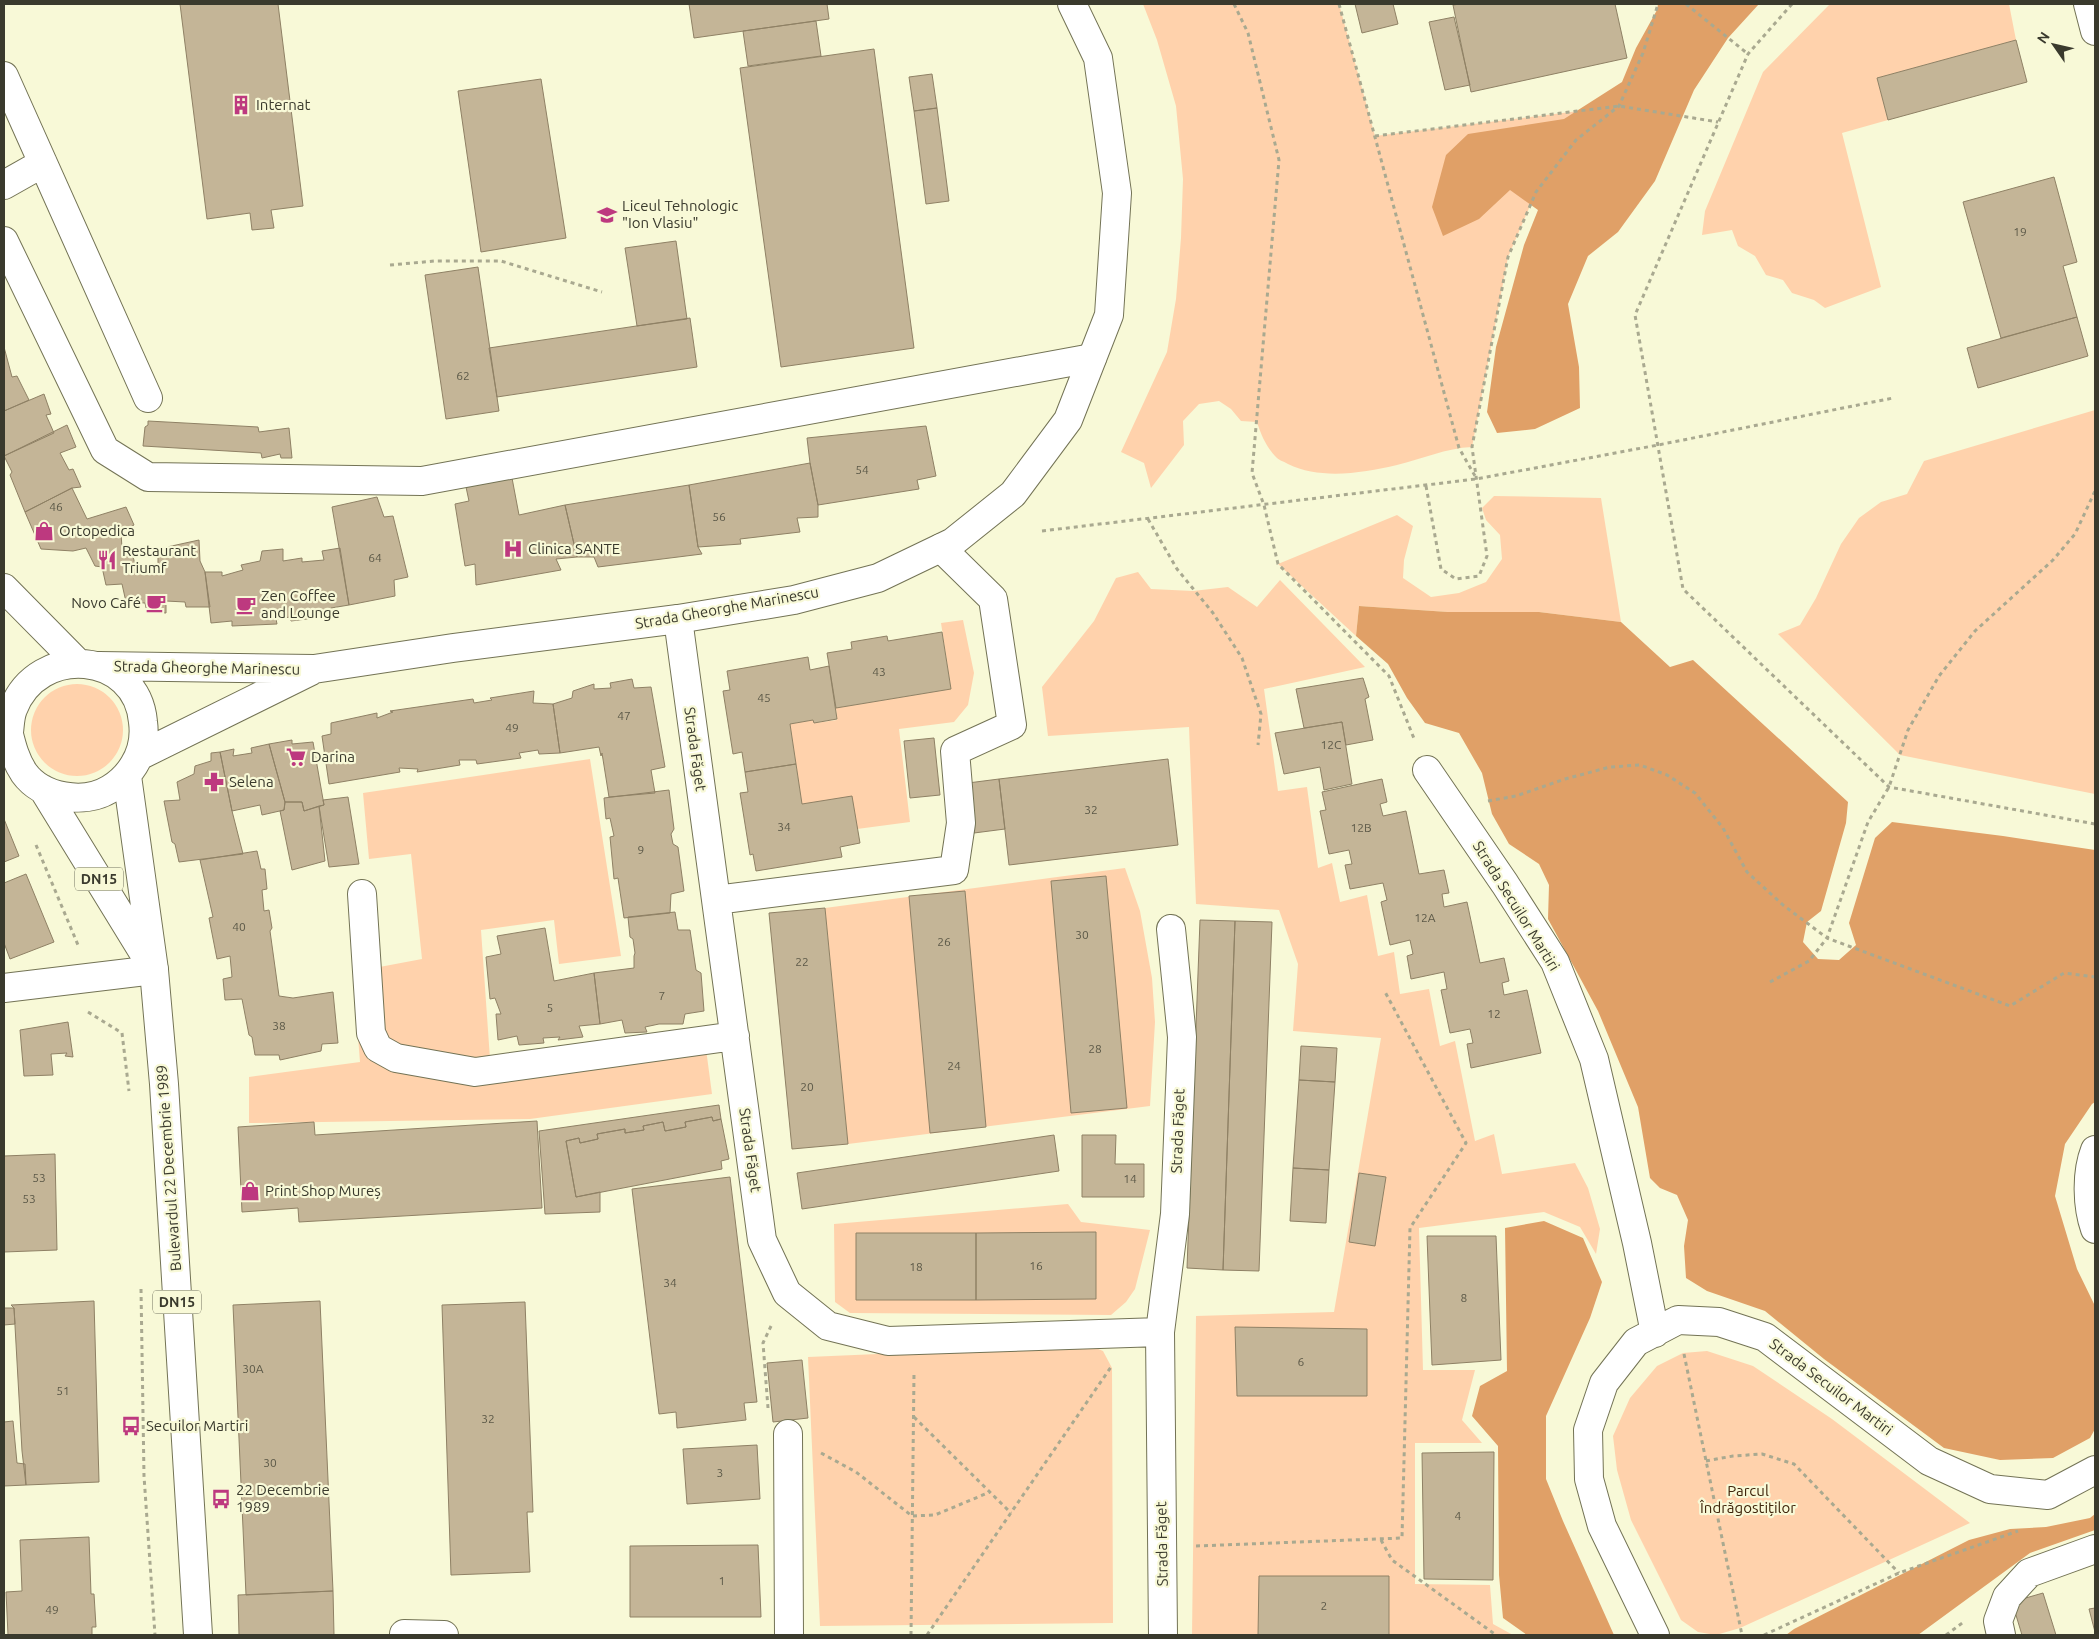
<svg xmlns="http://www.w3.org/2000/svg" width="2099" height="1639" viewBox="0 0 2099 1639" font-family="Ubuntu,sans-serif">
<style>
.green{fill:#ffd2ac}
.forest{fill:#e0a067}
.building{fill:#c4b597;stroke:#8f8165}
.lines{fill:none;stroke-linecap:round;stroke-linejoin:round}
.minor-casing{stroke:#737355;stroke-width:30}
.major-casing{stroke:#737355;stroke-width:30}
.path{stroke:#a9a990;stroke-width:3;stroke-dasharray:4 4;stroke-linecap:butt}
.minor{stroke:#fff;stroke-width:28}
.major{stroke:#fff;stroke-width:28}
.labels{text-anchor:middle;stroke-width:4.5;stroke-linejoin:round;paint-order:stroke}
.number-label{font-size:12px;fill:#5c5948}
.shield{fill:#f8f9d7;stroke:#737360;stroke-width:1}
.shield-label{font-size:14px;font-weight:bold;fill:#3a3a2d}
.poi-label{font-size:15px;fill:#3a3a2d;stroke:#f8f9d7;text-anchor:start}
.street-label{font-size:15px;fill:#3a3a2d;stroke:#f8f9d7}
.park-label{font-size:15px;fill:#3f250b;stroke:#f8f9d7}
</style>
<rect width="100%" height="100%" fill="#f8f9d7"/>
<path class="green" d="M1143 4H1339L1375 136 1619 106 1536 192 1508 257 1472 447C1446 448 1422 459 1397 465 1362 473 1321 480 1288 464 1283 461 1278 460 1275 456 1266 446 1261 435 1257 422L1241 421 1231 409 1219 401 1199 404 1183 421 1184 445 1151 488 1144 463 1121 452 1167 352 1176 299 1181 238 1183 179 1176 106 1157 40Z
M1830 4H2009L2016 40 1877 78 1888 120 1842 133 1881 287 1825 308 1814 300 1792 293 1783 280 1766 275 1755 256 1738 246 1732 230 1702 235 1705 211 1763 72Z
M2095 410V794L1900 755 1778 634 1800 625 1816 598 1841 544 1859 518 1881 502 1907 494 1924 461Z
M1494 496 1601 498 1621 622 1539 612H1448L1359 606 1356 636 1278 564 1397 515 1413 526 1404 560 1403 578 1431 597 1459 593 1486 582 1502 559 1500 535 1486 520 1482 508Z
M1138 572 1151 589 1193 591 1228 587 1257 607 1280 580 1365 667 1264 689 1278 791 1307 787 1318 868 1332 863 1340 902 1367 895 1378 956 1394 952 1400 994 1429 989 1440 1046 1455 1041 1475 1141 1494 1134 1502 1174 1575 1163 1588 1188 1600 1229 1596 1254 1580 1227 1544 1212 1419 1228 1423 1370H1475L1462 1420 1482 1443H1415V1584L1490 1585 1493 1624 1513 1635H1192L1196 1316 1334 1312 1381 1038 1293 1031 1298 964 1279 910 1196 904 1189 727 1048 736 1042 687 1094 621 1116 578Z
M963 620 974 673 968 705 954 722 899 729 910 822 857 829 802 804 790 724 813 720 815 723 837 720 836 708 951 689 941 623Z
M31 730a46 46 0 1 1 92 0a46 46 0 1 1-92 0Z
M590 759 621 956 559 964 554 920 481 930 490 1059 706 1049 712 1094 530 1119 249 1123V1077L360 1062 353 972 422 959 411 854 369 859 363 793Z
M1125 868 1140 911 1152 978 1155 1022 1150 1106 848 1144 825 908Z
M1068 1204 1081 1222 1150 1230 1135 1289 1126 1302 1111 1315 850 1313 835 1302 834 1224Z
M1089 1345 1103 1351 1112 1368 1113 1623 820 1626 808 1357Z
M1707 1351 1753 1366 1832 1419 1970 1523 1740 1628 1716 1635 1698 1632 1681 1620 1631 1520 1617 1470 1613 1436 1630 1398 1657 1366 1683 1353Z"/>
<path class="forest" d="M1658 4H1759L1728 38 1694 90 1655 181 1618 232 1588 256 1568 304 1579 367 1580 408 1535 429 1497 433 1487 412 1496 347 1524 245 1538 210 1510 190 1479 219 1443 236 1432 207 1446 155 1468 134 1564 119 1622 82 1636 48 1657 10Z
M1359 606 1448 612H1539L1621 622 1670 667 1693 660 1848 802 1846 823 1821 911 1807 922 1803 942 1818 959 1839 960 1856 945 1849 923 1875 838 1892 822 2003 836 2095 850V1102L2092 1104 2065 1144 2055 1196 2077 1269 2095 1306V1429L2090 1438 2053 1458 2000 1460 1944 1448 1824 1359 1765 1311 1707 1291 1686 1278 1684 1246 1688 1220 1677 1195 1660 1188 1650 1178 1638 1107 1598 1011 1548 919 1549 885 1539 864 1509 844 1492 814 1482 773 1459 733 1425 723 1407 698 1388 664 1356 636Z
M1544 1221 1583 1238 1602 1282 1590 1318 1546 1416V1479L1563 1521 1614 1635H1527L1503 1618 1499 1575 1498 1446 1472 1416 1480 1386 1507 1371 1505 1228Z
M2095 1514V1530L2030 1553 1918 1635H1786L1794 1629 1969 1540 2010 1529 2046 1527 2090 1518Z"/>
<path class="building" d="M180 4H278L303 206 271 210 274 228 252 230 250 213 207 219Z
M689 4H827L829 19 694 38Z
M1355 4H1393L1398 24 1362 33Z
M1460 4H1615L1627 58 1471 92 1453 5Z
M1454 17 1470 85 1445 90 1429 22Z
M816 21 821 56 748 66 743 31Z
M2016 40 2027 82 1888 120 1877 78Z
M874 49 914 348 781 367 740 68Z
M932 74 937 108 914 111 909 77Z
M541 79 566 238 481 252 458 91Z
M937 108 949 201 926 204 914 111Z
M2054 177 2077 262 2063 266 2077 317 2001 338 1963 202Z
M676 241 687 319 637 326 625 248Z
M478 267 499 411 446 419 425 275Z
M2077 317 2088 356 1978 388 1967 348Z
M690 318 697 367 497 397 489 348Z
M4 347 12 377 17 376 29 400 4 411Z
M44 394 51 414 46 415 54 433 4 456V411Z
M148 421 258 427 259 432 289 428 292 458H281L280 454 262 458 261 453 143 446 145 427 148 425Z
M67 425 76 447 60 453 69 470 73 469 81 487 72 488 25 512 10 475 12 472 4 456Z
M926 426 936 476 917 480 919 489 818 505 810 463 807 438Z
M810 463 818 505V517L797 518 800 532 740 539 741 544 698 547 689 485Z
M512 478 519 515 565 505 577 557 556 559 561 570 476 585 475 564 465 566 455 504 469 501 466 487Z
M689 485 698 547 702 554 598 567 594 557H577L565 505Z
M72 488 87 519 126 507 134 525 121 532 122 549 131 547 135 565H158V549L199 540 200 561 205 572 210 607H186L185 602 166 601V613L147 612 145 603 126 602 122 584 106 585 102 567 95 566 86 548 73 551 41 549 25 512Z
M377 497 384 517 393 516 408 577 394 580 395 596 349 605 332 507Z
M340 548 349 605 331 608 330 616 291 621 290 617 276 619 277 624 232 626V621L211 623 205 572H222V576L243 570 241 565 260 561 262 551 283 549V561L302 558V562L324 560 322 551Z
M942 632 951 689 836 708 827 653 852 649 851 642 887 636 888 641Z
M808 657 810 670 829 666 837 719 814 723 813 720 790 724 796 764 745 772 742 752 733 754 723 691 730 690 727 671Z
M1363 678 1369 697 1365 699 1373 740 1346 745 1342 722 1304 728 1296 689Z
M632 679 634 688 651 687 665 767 651 770 655 793 609 797 602 753 601 756 599 747 560 753 553 704 572 698 573 691 594 684V689L611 688 610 683Z
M534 691 533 703 553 704 560 753 539 754 538 750 519 753 521 758 477 764 476 760H459L460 765 417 772 418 769 399 768 400 772 329 784 322 736 331 734V723L377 713V718L393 712 390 711 473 699 474 703 492 700 490 698Z
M1342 722 1352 784 1324 790 1320 767 1284 774 1275 733Z
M934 738 940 795 910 798 904 741Z
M292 740V744L313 742 324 805 304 811 302 802H285L269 744Z
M269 744 285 802 284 810 262 815 260 805 232 811 220 752 234 749 233 756 252 753 251 748Z
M220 752 232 811 243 854 179 862 175 844 172 842 164 801 180 800 177 782 194 774 195 766 211 761V753Z
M1168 759 1178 845 1009 865 999 779Z
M796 764 802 804 852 796 860 843 840 847 842 857 756 871 753 854 750 855 740 793 748 792 745 772Z
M999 779 1005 829 974 833 968 783Z
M1382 779 1387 802 1380 804 1383 816 1406 811 1419 874 1444 870 1449 893 1442 894 1444 907 1467 902 1480 963 1504 958 1509 981 1502 983 1504 995 1527 990 1541 1053 1471 1068 1467 1044 1473 1043 1470 1029 1450 1033 1441 990 1447 989 1444 972 1411 979 1407 956 1413 954 1410 940 1390 945 1381 902 1387 900 1383 883 1350 889 1345 865 1352 864 1349 850 1329 854 1320 811 1326 810 1322 792Z
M669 790 674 829 671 834 673 844 678 847 684 891 671 894 670 913 624 918 618 878 614 879 610 837 614 836 610 818 606 819 604 798Z
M348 797 359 864 329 867 319 806 324 805 323 800Z
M285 802H302L304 811 319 806 325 861 292 870 280 811 284 810Z
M4 819 19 856 4 862Z
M257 851 261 869H265L267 889 262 890 264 911 269 910 272 928 270 931 279 996 293 998 333 992 338 1043 322 1044 321 1051 280 1060 279 1055H255L252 1037 249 1035 242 999 225 1000 223 979 232 977 230 956 217 959 209 918 213 917 200 860Z
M26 874 54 942 10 959 4 943V883Z
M1106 876 1127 1108 1071 1113 1051 881Z
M965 891 986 1127 930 1133 909 896Z
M825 908 848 1144 792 1149 769 913Z
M675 912 678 930H690L696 970 701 973 704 1011 685 1014 683 1024H659L645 1027 647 1032 625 1033 622 1020 600 1024 594 973 634 968V956L635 953 633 939 630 937 628 917Z
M1200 920 1235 921 1223 1270 1187 1268Z
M1235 921 1272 922 1259 1271 1223 1270Z
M545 928 554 981 594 973 600 1024 579 1026 583 1037 558 1040 560 1037 543 1038 544 1043 519 1045 517 1036 498 1040 496 1014H501L495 998 490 999 486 957 501 954 497 936Z
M68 1022 73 1057 65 1056 67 1053 51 1054 53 1075 24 1076 20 1030Z
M1301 1046 1337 1048 1335 1082 1299 1080Z
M1299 1080 1335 1082 1329 1170 1293 1168Z
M719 1105 721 1119 713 1121 712 1117 685 1122 686 1127 665 1131 663 1122 643 1126 644 1130 625 1133V1129L597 1134 598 1139 580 1143 579 1138 566 1141 576 1197 600 1192V1212L545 1214 539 1131Z
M712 1117 713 1121 721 1119 729 1159 721 1161 722 1169 576 1197 566 1141 579 1138 580 1143 598 1139 597 1134 625 1129V1133L644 1130 643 1126 663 1122 665 1131 686 1127 685 1122Z
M537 1121 542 1208 299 1222 298 1208 242 1212 238 1127 314 1122 315 1135Z
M1054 1135 1059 1171 802 1209 797 1173Z
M1082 1135H1116L1115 1164H1144V1197H1082Z
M55 1154 57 1250 4 1252V1156Z
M1293 1168 1329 1170 1326 1223 1290 1221Z
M1359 1173 1386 1177 1375 1246 1349 1242Z
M730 1177 757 1402 744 1403 746 1420 677 1428 676 1412 659 1414 632 1189Z
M1096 1232V1299L976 1300V1233Z
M856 1233H976V1300H856Z
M1427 1236H1496L1501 1360 1432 1365Z
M94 1301 99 1482 26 1485 22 1451 14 1308 11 1305Z
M320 1301 333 1591 246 1595 233 1305Z
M525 1302 533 1512H527L530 1572 451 1575 442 1305Z
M4 1308H14L15 1324 4 1325Z
M1235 1327 1367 1329V1396H1237Z
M802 1360 808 1418 773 1422 767 1363Z
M13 1421 17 1463 25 1464 26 1485 4 1486V1422Z
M757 1445 760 1499 687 1504 683 1449Z
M1494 1452 1493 1580 1424 1579 1422 1453Z
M89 1537 91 1594H94L96 1627H92V1635H8L6 1592 22 1591 20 1540Z
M758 1545 761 1617H630V1546Z
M1259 1576H1389V1635H1258Z
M333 1591 334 1635H239L238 1595Z
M2043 1593 2056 1635H2022L2012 1602Z
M2095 1608V1632L2089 1609Z"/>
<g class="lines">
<defs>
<path id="minor" d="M4 76 148 398
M4 185 43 163
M4 241 105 450 148 477 422 481 1092 358
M678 619 762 1240 787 1293 828 1326 888 1341 1160 1332
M1427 770 1505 884 1555 962 1594 1059 1637 1243 1655 1333
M362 894 371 1033 378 1048 396 1058 475 1072 735 1036
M716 900 954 870 961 823 955 751 1012 725 993 599 941 548
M4 988 154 970
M2095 1150C2086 1173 2087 1206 2095 1229
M788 1434 789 1635
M404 1634 444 1635
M1163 1635 1160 1332 1175 1214 1182 1037 1171 929
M1655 1635 1602 1526 1589 1479 1588 1430 1604 1383 1636 1342 1678 1320 1719 1322 1765 1337 1929 1461 1990 1489 2048 1495 2095 1470
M2001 1635 1998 1621 2007 1597 2029 1573 2095 1549"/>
<path id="major" d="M2088 4 2095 31
M4 588 78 663
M99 666 314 669 453 648 678 619 794 600 878 578 953 542 1013 494 1068 420 1109 315 1117 193 1098 58 1072 4
M4 716C10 735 12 755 24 773 42 798 84 805 110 789 120 783 128 775 134 765 142 752 145 737 143 722 137 651 38 643 13 709 10 716 10 725 9 732
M139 756 311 671
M127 776 154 970 164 1084 198 1635
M43 789 148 960"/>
</defs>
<use href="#minor" class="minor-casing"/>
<use href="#major" class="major-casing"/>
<path class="path" d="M1234 4 1248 33 1279 160 1252 473 1264 505 1278 564 1389 676 1415 741
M1339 4 1459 448 1475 476
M1686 4 1748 54
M1792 4 1748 54 1635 315 1683 589 1889 787 2095 824
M1375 136 1619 106 1718 122
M390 265 435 261H501L602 292
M1426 486 1441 569 1456 579 1479 576 1487 556 1472 447 1508 257 1536 192 1576 140 1619 106 1643 53 1658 4
M1148 519 1177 569 1213 613 1242 658 1261 714 1258 745
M1042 531 1476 479 1658 445 1893 398
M1488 801 1516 796 1565 779 1610 767 1640 765 1667 775 1695 793 1723 828 1747 872 1783 905 1827 938 2010 1006 2064 973 2095 977
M36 845 78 945
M1770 982 1809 961 1827 938 1868 822 1889 787 1908 730 1939 676 1975 631 2053 560 2075 534 2095 491
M88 1012 122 1033 129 1091
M141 1289 144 1476 155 1635
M1684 1354 1742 1635
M768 1408 763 1343 772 1324
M914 1417 1011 1513
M821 1453 856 1472 912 1516 935 1515 990 1492
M1706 1461 1733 1456 1762 1454 1794 1464 1899 1573
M1381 1540 1392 1560 1496 1635
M1196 1546 1402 1538 1410 1228 1466 1143 1384 990
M911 1635 914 1373
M927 1635 1111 1367
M1764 1635 1899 1573 2018 1531
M1946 1635 1965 1621"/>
<use href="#minor" class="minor"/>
<use href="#major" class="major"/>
</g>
<defs>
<symbol id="building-bare" viewBox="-9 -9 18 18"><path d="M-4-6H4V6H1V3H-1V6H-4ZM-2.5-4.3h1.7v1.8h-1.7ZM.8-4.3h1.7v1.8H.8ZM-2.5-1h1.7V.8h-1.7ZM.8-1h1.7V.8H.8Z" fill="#bd397f" stroke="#f8f9d7" stroke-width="2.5" paint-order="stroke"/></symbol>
<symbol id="school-bare" viewBox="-9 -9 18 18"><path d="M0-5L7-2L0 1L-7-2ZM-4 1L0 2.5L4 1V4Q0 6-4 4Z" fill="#bd397f" stroke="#f8f9d7" stroke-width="2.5" paint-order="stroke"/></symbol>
<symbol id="shop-bare" viewBox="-9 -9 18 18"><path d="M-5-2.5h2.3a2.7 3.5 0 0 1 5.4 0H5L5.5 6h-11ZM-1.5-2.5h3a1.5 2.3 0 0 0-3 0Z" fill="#bd397f" stroke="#f8f9d7" stroke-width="2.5" paint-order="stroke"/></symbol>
<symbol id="hospital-bare" viewBox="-9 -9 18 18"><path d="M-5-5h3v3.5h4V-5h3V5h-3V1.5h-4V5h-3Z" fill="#bd397f" stroke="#f8f9d7" stroke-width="2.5" paint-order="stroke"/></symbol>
<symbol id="restaurant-bare" viewBox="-9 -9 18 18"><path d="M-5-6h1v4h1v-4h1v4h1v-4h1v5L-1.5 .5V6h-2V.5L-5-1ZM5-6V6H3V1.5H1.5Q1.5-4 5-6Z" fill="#bd397f" stroke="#f8f9d7" stroke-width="2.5" paint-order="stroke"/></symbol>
<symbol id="cafe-bare" viewBox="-9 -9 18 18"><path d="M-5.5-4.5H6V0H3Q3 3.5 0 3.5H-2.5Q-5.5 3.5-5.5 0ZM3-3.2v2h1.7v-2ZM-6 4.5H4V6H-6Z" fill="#bd397f" stroke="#f8f9d7" stroke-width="2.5" paint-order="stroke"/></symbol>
<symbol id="supermarket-bare" viewBox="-9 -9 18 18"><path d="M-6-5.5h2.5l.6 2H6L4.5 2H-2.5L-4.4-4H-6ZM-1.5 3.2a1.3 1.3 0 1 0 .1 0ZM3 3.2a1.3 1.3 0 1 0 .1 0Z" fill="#bd397f" stroke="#f8f9d7" stroke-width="2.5" paint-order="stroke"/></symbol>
<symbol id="pharmacy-bare" viewBox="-9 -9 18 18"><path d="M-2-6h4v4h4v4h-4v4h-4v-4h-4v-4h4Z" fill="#bd397f" stroke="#f8f9d7" stroke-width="2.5" paint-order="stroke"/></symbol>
<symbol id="bus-bare" viewBox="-9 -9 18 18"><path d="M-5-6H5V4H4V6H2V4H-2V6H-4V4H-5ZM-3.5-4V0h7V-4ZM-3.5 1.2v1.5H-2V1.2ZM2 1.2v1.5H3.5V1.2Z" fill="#bd397f" stroke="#f8f9d7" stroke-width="2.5" paint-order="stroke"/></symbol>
</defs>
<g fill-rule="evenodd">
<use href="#building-bare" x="227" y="91" width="28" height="28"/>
<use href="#school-bare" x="593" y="201" width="28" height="28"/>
<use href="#shop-bare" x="30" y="517" width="28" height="28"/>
<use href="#hospital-bare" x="499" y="535" width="28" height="28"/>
<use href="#restaurant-bare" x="93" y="546" width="28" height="28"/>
<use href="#cafe-bare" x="142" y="589" width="28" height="28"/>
<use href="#cafe-bare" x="232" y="591" width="28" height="28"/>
<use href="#supermarket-bare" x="282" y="743" width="28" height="28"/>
<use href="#pharmacy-bare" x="200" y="768" width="28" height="28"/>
<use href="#shop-bare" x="236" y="1177" width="28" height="28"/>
<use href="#bus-bare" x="117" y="1412" width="28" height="28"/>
<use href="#bus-bare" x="207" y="1485" width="28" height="28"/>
</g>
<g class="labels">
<g class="number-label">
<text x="2020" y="236">19</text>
<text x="463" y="380">62</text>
<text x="862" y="474">54</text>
<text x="56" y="511">46</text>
<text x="719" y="521">56</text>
<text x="375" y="562">64</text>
<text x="879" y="676">43</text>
<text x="764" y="702">45</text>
<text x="624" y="720">47</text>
<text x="512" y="732">49</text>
<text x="1331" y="749">12C</text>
<text x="1091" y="814">32</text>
<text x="784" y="831">34</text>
<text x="1361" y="832">12B</text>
<text x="641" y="854">9</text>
<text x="1425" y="922">12A</text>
<text x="239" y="931">40</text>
<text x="1082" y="939">30</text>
<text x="944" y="946">26</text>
<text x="802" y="966">22</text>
<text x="662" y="1000">7</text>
<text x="550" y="1012">5</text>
<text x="1494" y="1018">12</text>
<text x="279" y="1030">38</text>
<text x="1095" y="1053">28</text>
<text x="954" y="1070">24</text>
<text x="807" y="1091">20</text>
<text x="39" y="1182">53</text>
<text x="1130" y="1183">14</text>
<text x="29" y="1203">53</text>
<text x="1036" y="1270">16</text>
<text x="916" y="1271">18</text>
<text x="670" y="1287">34</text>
<text x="1464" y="1302">8</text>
<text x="1301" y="1366">6</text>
<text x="253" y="1373">30A</text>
<text x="63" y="1395">51</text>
<text x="488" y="1423">32</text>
<text x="270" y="1467">30</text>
<text x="720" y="1477">3</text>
<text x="1458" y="1520">4</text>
<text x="722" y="1585">1</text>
<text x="1324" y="1610">2</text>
<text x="52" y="1614">49</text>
</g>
<g class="shield">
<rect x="75" y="867.5" width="48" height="23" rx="4"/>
<rect x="153" y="1290.5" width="48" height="23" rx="4"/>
</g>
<g class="shield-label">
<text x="99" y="884">DN15</text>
<text x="177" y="1307">DN15</text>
</g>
<g class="poi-label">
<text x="256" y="110">Internat</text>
<text x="622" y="211">Liceul Tehnologic<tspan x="622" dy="17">"Ion Vlasiu"</tspan></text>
<text x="59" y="536">Ortopedica</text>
<text x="528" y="554">Clinica SANTE</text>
<text x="122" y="556">Restaurant<tspan x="122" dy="17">Triumf</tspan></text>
<text x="261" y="601">Zen Coffee<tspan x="261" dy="17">and Lounge</tspan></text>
<text x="141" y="608" text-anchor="end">Novo Café</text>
<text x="311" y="762">Darina</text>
<text x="229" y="787">Selena</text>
<text x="265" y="1196">Print Shop Mureș</text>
<text x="146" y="1431">Secuilor Martiri</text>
<text x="236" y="1495">22 Decembrie<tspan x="236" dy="17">1989</tspan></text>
</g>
<g class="street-label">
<text transform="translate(727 608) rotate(-10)" y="5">Strada Gheorghe Marinescu</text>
<text transform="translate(207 668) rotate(1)" y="5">Strada Gheorghe Marinescu</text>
<text transform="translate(695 749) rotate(82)" y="5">Strada Făget</text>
<text transform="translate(1516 906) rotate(58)" y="5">Strada Secuilor Martiri</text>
<text transform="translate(1178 1131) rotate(-88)" y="5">Strada Făget</text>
<text transform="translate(750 1150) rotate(82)" y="5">Strada Făget</text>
<text transform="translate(169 1168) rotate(-94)" y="5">Bulevardul 22 Decembrie 1989</text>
<text transform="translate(1831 1387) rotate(37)" y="5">Strada Secuilor Martiri</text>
<text transform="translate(1162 1544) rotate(-91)" y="5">Strada Făget</text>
</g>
<g class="park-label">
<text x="1748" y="1496">Parcul<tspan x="1748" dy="17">Îndrăgostiților</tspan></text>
</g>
</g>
<rect width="2099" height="1639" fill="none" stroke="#3a3a2d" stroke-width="10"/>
<g transform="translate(2054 45) rotate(304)" stroke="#f8f9d7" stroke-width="4" paint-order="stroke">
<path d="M0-4L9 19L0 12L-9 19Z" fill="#3a3a2d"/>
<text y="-8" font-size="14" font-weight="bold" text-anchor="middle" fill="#3a3a2d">N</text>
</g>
</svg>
